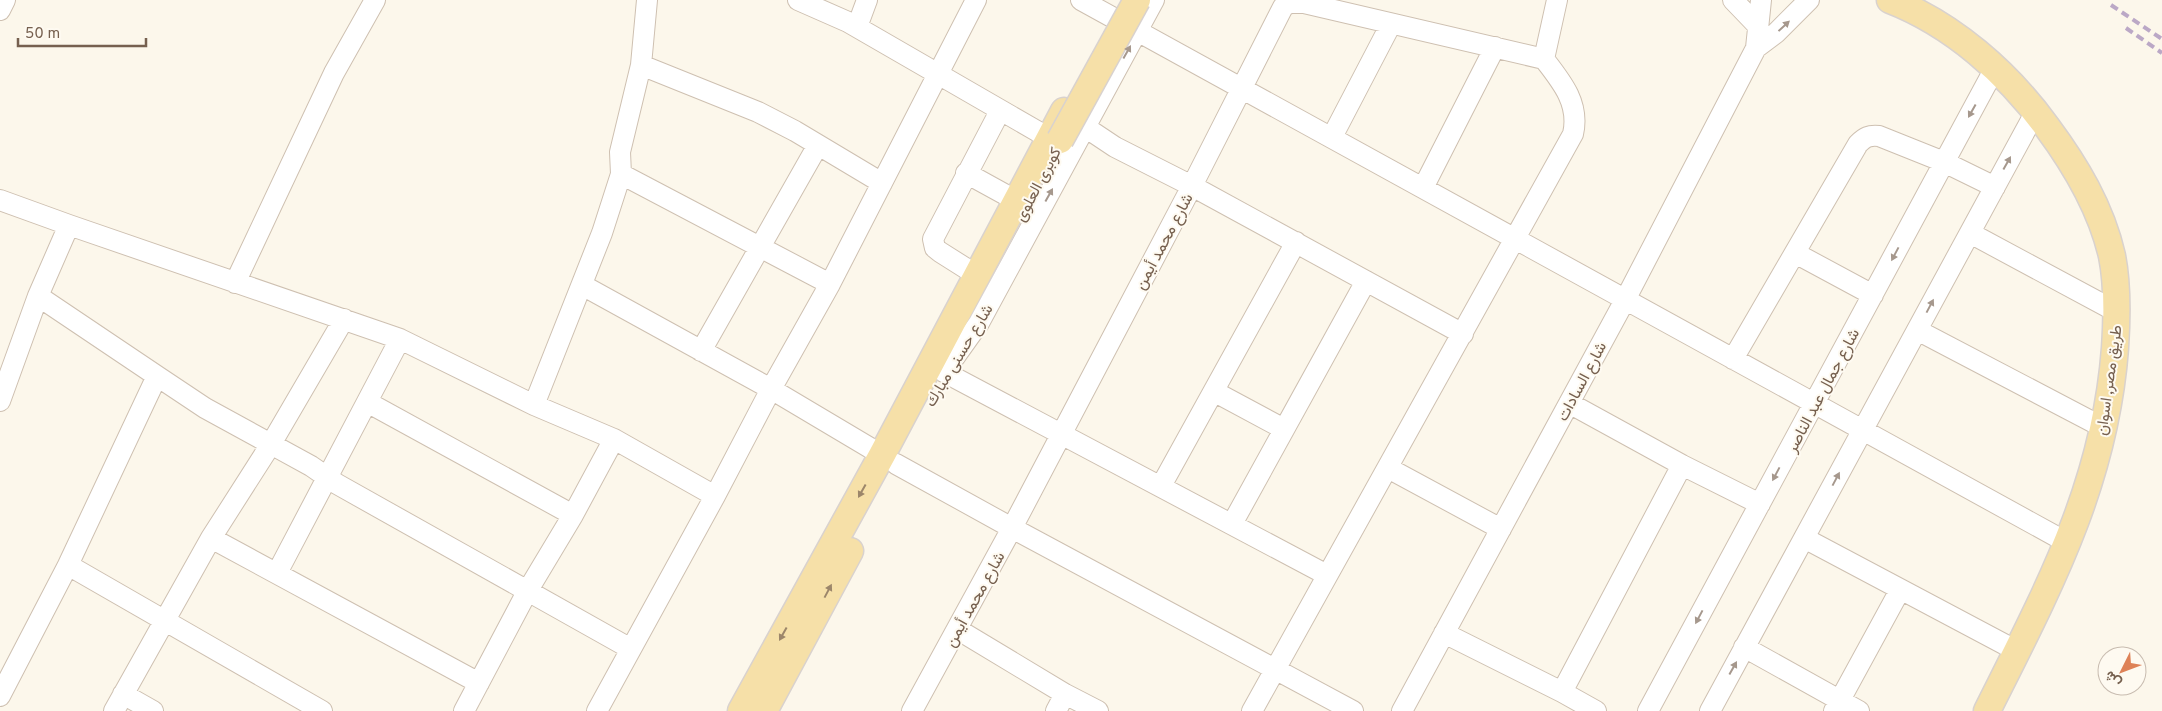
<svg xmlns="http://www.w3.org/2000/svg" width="2162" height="711" viewBox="0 0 2162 711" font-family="Overpass,Vazirmatn,sans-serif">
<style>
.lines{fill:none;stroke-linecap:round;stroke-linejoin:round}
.minor-casing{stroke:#cec0b1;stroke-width:22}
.major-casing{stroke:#d9d2ce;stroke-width:29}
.minor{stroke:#fff;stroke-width:20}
.major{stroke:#f6e0a8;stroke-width:26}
.rail{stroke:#bba8c6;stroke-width:4;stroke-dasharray:8 5;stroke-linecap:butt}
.major-bridge-casing{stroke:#d9d2ce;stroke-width:29;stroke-linecap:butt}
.major-bridge{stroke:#f6e0a8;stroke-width:26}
.oneway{fill:#a6988d}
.oneway2{fill:#9c866a}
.labels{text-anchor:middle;stroke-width:4;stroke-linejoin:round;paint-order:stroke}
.street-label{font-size:16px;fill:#76604f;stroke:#fefaf1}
</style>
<rect width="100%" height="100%" fill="#fcf7eb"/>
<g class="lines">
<defs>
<path id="minor" d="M798 0 848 22 1049 138
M1081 0 2068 543
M1154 0 979 323 944 372 1327 575
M1733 0 1757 25
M0 10 5 0
M857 27 867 0
M1756 48 1776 33 1809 0
M641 65 758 112 795 131 882 183
M1085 127 1115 147 1192 186 1463 334
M1332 137 1391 24
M966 173 1017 201
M621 174 830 284
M1423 188 1495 47
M0 200 69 225 400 339 534 405 614 439 715 496
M1970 233 2117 312
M1795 253 1873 295
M978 276 940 252 935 248 933 239 1000 111
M235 283 334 73 375 0
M582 285 771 389 882 455
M38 296 157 376
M1917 330 2104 428
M701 351 818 145
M1733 359 1858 144C1865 137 1869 135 1879 136L1944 162 1995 187
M1215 392 1284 429
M0 401 38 296 69 225
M367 402 573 515
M1569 403 1682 465 1760 504
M534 405 602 233 621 174 620 152 641 65 647 0
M896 464 1012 528 1353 711
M1388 468 1501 529
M1161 486 1296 242
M1232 524 1366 281
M211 538 479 683
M1804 538 2017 651
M68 565 322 711
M277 573 400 339
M957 629 1065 694 1098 711
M1444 633 1562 692
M1744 647 1859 711
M123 694 153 711
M0 696 68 565 157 376 205 408 311 466 337 484 631 649
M114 711 211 538 271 444 344 319
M464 711 528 590 573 515 614 439
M597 711 715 496 771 389 830 284 976 0
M912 711 1012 528 1192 186 1283 7 1289 3H1304L1544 59
M1056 711 1065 694
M1252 711 1573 134C1580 104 1562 82 1544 59L1557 0
M1402 711 1625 300 1756 48 1761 0
M1596 711 1562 692 1682 465
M1648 711 1995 68
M1710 711 2036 111
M1834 711 1900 590"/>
<path id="major" d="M1890 0C1952 24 2008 73 2047 127 2076 166 2101 208 2112 256 2118 286 2117 318 2115 348 2105 485 2047 591 1987 711
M741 711 882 455 1064 111
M764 711 850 551"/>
</defs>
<use href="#minor" class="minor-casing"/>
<use href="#major" class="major-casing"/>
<use href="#minor" class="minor"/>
<use href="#major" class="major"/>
<path class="rail" d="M2111 5 2162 39
M2126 28 2162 53"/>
<defs>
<path id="major-bridge" d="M1060 140 1137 0"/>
</defs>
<use href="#major-bridge" class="major-bridge-casing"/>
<use href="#major-bridge" class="major-bridge"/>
</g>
<defs><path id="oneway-solid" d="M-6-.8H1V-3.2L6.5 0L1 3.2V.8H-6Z" transform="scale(1.25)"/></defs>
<g class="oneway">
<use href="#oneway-solid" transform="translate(1784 26) rotate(-43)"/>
<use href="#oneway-solid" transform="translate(1127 52) rotate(-61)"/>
<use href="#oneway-solid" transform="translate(1972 111) rotate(119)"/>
<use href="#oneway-solid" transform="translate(2007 163) rotate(-61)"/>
<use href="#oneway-solid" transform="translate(1049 195) rotate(-61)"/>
<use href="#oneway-solid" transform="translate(1895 254) rotate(118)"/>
<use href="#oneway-solid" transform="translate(1930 306) rotate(-62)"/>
<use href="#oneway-solid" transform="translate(1776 474) rotate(118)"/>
<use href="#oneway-solid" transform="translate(1836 479) rotate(-62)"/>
<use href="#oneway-solid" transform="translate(1699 617) rotate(118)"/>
<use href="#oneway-solid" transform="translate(1733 668) rotate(-61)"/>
</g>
<g class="oneway2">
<use href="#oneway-solid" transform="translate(862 491) rotate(119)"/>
<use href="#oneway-solid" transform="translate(828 591) rotate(-62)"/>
<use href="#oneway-solid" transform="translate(783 634) rotate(119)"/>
</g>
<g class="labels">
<g class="street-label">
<text transform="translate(1037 184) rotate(-62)" y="6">كوبرى العلوى</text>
<text transform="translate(1163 241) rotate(-62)" y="6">شارع محمد أيمن</text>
<text transform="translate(958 355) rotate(-59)" y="6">شارع حسنى مبارك</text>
<text transform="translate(2108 380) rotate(-82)" y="6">طريق مصر, اسوان</text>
<text transform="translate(1581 381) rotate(-62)" y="6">شارع السادات</text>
<text transform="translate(1822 390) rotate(-62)" y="6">شارع جمال عبد الناصر</text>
<text transform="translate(974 599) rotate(-61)" y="6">شارع محمد أيمن</text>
</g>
</g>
<g transform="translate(2122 671) rotate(228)"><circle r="24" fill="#fefaf1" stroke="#c8bcb0"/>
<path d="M0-4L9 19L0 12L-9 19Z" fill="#de8257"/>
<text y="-8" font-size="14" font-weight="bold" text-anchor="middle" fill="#76604f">ش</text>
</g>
<path d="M18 38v8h128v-8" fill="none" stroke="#76604f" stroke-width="2.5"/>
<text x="25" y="38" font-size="15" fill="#76604f" stroke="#fefaf1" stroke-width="4" paint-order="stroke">50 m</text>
</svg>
